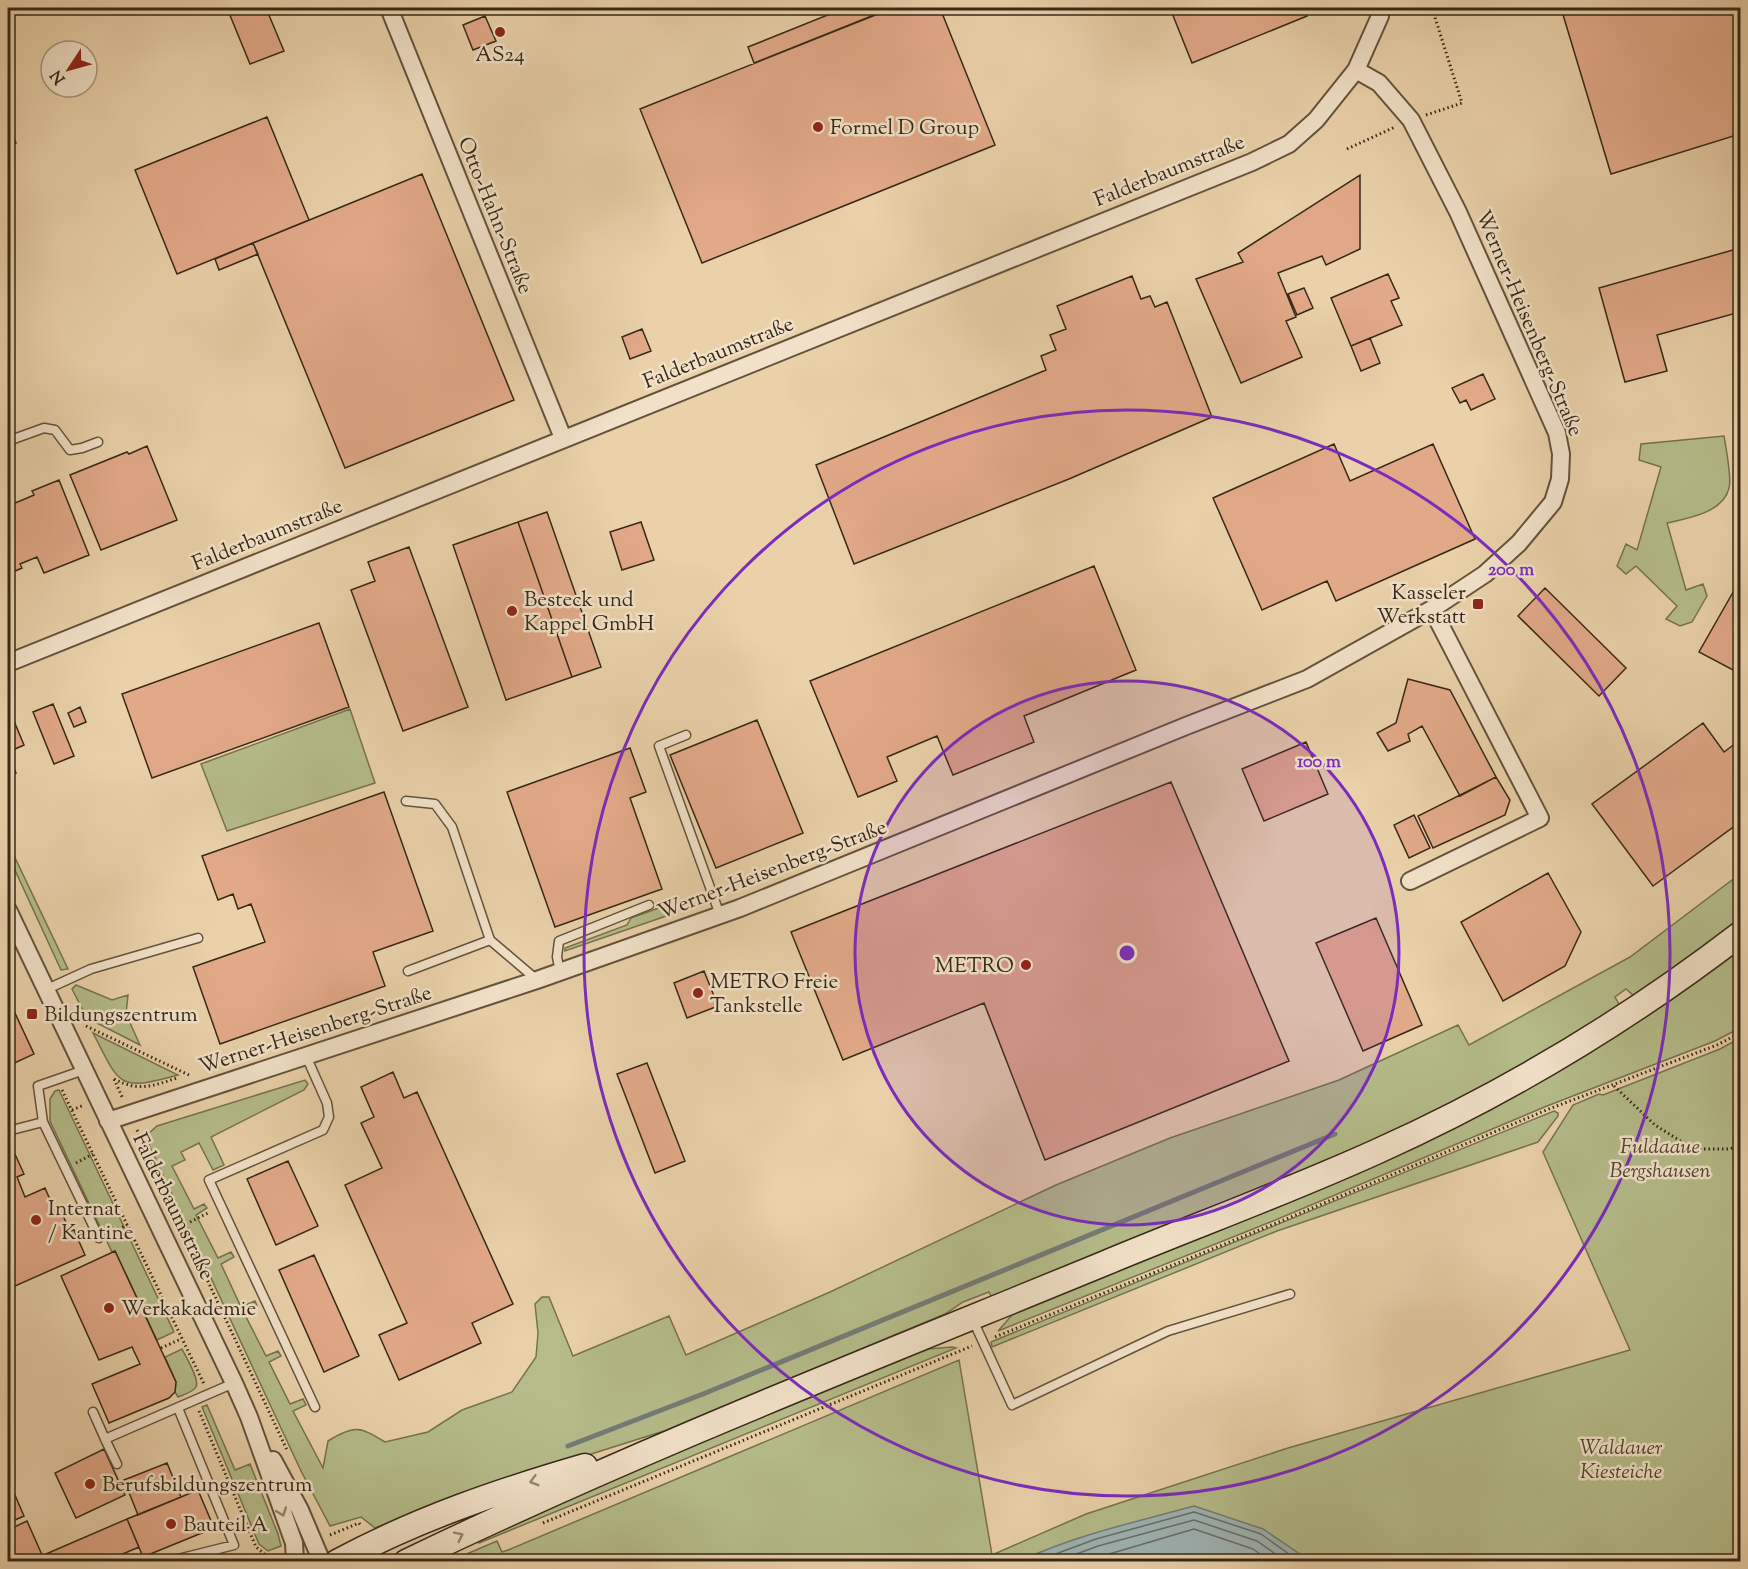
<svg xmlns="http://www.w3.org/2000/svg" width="1748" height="1569" viewBox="0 0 1748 1569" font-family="'Sorts Mill Goudy',serif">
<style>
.green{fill:#b5bc8a;stroke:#767250;stroke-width:1.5}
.water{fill:#9eb4b5;stroke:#747c76;stroke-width:1.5}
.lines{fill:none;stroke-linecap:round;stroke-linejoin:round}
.shore{stroke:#6a6e66;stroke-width:1.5}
.stream{stroke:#747c76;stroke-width:5}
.building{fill:#e2a989;stroke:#362917;stroke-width:1.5}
.service-casing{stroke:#63533c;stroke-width:11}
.minor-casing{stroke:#63533c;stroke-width:20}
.secondary-casing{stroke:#362917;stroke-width:27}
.path{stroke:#362917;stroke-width:3;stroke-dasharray:1.5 3;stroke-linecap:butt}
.service{stroke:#f1e1c8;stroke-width:8}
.minor{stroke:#f1e1c8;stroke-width:16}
.secondary{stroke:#f1e1c8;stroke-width:24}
.oneway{stroke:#948570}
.ring{fill:none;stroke:#7b2cbf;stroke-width:3}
.poi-dot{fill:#8f2418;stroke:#f1e1c8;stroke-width:2}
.labels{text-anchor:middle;stroke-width:5;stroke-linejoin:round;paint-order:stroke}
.poi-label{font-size:21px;fill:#362917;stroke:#f1e1c8;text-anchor:start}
.street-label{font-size:21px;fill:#362917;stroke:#f1e1c8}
.park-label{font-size:21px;font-style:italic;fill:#4f462e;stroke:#f1e1c8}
.centre{fill:#7b2cbf;stroke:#f1e1c8;stroke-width:3}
.ring-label{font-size:18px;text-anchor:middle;font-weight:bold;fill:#7b2cbf;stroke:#f1e1c8;stroke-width:5;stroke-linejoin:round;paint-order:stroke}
</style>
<rect width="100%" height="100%" fill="#ead1aa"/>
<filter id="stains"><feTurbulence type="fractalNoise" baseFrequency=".00333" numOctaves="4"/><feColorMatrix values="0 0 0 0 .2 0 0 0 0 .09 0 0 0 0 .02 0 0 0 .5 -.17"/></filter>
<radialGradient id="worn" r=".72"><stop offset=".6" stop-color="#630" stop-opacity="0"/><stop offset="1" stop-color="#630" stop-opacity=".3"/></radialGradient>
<path class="green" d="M1724 436C1726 448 1732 479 1729 488 1723 513 1688 518 1667 523L1686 590 1703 584 1707 596 1692 622 1680 626 1666 619 1677 606 1636 566 1626 574 1617 566 1626 544 1637 550 1661 467 1639 460 1641 444Z
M350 709 375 783 227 831 201 764Z
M8 843 68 969 61 970 8 855Z
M1740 874V919L1634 996 1626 989 1615 997 1620 1006 1535 1059 1430 1114 1369 1142 992 1298 989 1292 963 1302 945 1314 667 1430 443 1501 375 1528 361 1517 330 1526 301 1471 149 1145 148 1134 157 1126 305 1080 308 1084 304 1090 211 1137 224 1165 213 1170 199 1143 181 1152 185 1160 172 1166 194 1209 204 1204 207 1208 196 1215 218 1258 231 1252 234 1257 221 1264 241 1307 255 1301 257 1306 244 1313 266 1356 278 1351 281 1356 269 1362 290 1404 303 1399 306 1405 293 1411 323 1468 328 1441C355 1424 360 1427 385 1442L428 1432 462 1410 512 1392 536 1357 538 1333 535 1304 542 1297H549L573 1356 669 1316 686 1355 830 1292 1056 1185 1170 1138 1339 1080 1458 1025 1469 1045 1630 957Z
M664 906 669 915 565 951V948L627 925 631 918Z
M1740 948V1028L1715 1041 1547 1106 1273 1221 998 1331 1012 1315 1381 1161Z
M76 985 112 1000 128 995 126 1014 140 1045 87 1018 72 989Z
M93 1033 178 1075C117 1092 120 1085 93 1033Z
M1740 1038V1561H1026L1080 1538 1039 1553 1020 1562H448L497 1541 502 1552 508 1550 959 1360 992 1555 1086 1514 1288 1448 1630 1350 1543 1152 1573 1105 1599 1094 1603 1095 1720 1049Z
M59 1090 174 1332 157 1340 115 1251 112 1252 50 1121V1099L55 1091Z
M1554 1111 1558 1113V1116L1538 1142 1277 1231 992 1347 991 1342Z
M952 1347 956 1348 479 1543 476 1537 527 1513 928 1349Z
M182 1349C186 1357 200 1380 196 1387 193 1392 183 1395 178 1397L175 1392 176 1382 165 1357Z
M207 1405 235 1470 250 1464 278 1534 281 1546 268 1551 259 1544 202 1407Z"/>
<path class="water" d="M1194 1506 1263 1529 1310 1561H1020C1075 1535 1136 1522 1194 1506Z"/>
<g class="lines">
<path class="shore" d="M1034 1562 1096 1539 1194 1512 1261 1534 1300 1562
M1055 1562 1098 1546 1194 1520 1257 1541 1287 1562
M1082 1562 1194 1529 1253 1549 1271 1562"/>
<path class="stream" d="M568 1446 703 1394 1335 1134"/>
</g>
<path class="building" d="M227 8H266L284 51 250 64Z
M845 8H877L879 13 754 63 748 47Z
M893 8H940L995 145 702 263 640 109Z
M1170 8H1303L1307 16 1192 63Z
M1561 8H1740V134L1611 174Z
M485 16 496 41 473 50 463 25Z
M267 117 309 220 177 274 135 170Z
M8 122 16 143 8 146Z
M422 174 514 400 345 468 253 243Z
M1360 175V249L1326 265 1322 256 1278 273 1296 317 1286 321 1302 357 1241 383 1196 279 1243 262 1238 253Z
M253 243 258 254 219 270 215 259Z
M1740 248V312L1657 335 1667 371 1625 382 1599 288Z
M1388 274 1399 298 1391 301 1402 325 1351 346 1331 298Z
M1132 276 1141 299 1150 296 1155 307 1167 302 1212 417 1069 479 854 564 816 465 1046 370 1041 356 1056 350 1050 335 1066 329 1057 306Z
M1304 288 1313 308 1297 315 1288 294Z
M642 329 651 351 630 359 622 337Z
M1370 338 1380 363 1361 371 1351 346Z
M1483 374 1495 399 1471 410 1466 400 1460 403 1452 388Z
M1334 444 1350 481 1433 444 1475 539 1336 601 1327 581 1262 610 1213 498Z
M147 446 177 520 101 550 70 475 127 452 129 454Z
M59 480 89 555 44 573 37 557 20 564 22 568 8 574V506L34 495 32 491Z
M547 512 601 667 572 677 518 522Z
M518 522 572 677 506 700 453 545Z
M641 522 654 560 622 570 610 532Z
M409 547 468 707 403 731 351 590 375 581 368 562Z
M1094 566 1136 670 1024 716 1034 742 953 775 937 736 887 757 897 781 858 797 810 681Z
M1740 580V656L1733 670 1699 652Z
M1545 588 1626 668 1599 696 1518 616Z
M319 623 349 707 152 778 122 694Z
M1408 679 1450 690 1496 777 1460 796 1422 726 1408 734 1410 741 1388 751 1377 733 1396 723Z
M53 704 74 756 54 764 33 712Z
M80 707 86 722 74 727 68 713Z
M757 720 803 833 716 868 670 755Z
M14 721 24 745 8 752V724Z
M1703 723 1724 752 1740 740V822L1653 886 1592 804Z
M1306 742 1328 794 1264 821 1242 769Z
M630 748 646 792 630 798 662 889 555 927 507 792Z
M9 756 16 773 8 776V757Z
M1496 777 1510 800 1505 815 1433 848 1418 816Z
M1171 782 1289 1061 1045 1160 984 1003 843 1060 791 932Z
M384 792 433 931 373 952 385 986 220 1044 193 967 265 942 251 904 238 909 233 894 218 900 202 856Z
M1414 815 1430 848 1409 858 1394 825Z
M1548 873 1581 932 1565 966 1503 1001 1461 922Z
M1376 918 1422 1025 1363 1051 1316 943Z
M704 971 718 1006 687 1018 674 983Z
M8 998 34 1054 8 1066Z
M647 1063 685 1161 655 1173 617 1074Z
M393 1072 404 1098 417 1092 513 1304 472 1323 481 1343 399 1380 379 1335 407 1323 345 1185 382 1168 361 1123 374 1117 361 1087Z
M14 1152 24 1174 17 1177 25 1197 45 1188 55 1211 60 1209 70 1231 74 1230 85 1255 15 1286 8 1268V1155Z
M288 1161 318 1226 276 1245 247 1179Z
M115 1251 176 1382 175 1392 169 1398 109 1423 92 1384 140 1364 132 1347 99 1360 61 1276Z
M314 1255 359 1356 324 1372 279 1270Z
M104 1449 125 1495 76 1518 55 1473Z
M167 1463 181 1497 138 1515 124 1480Z
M8 1479 24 1516 8 1523Z
M198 1490 214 1528 143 1557 127 1519Z
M127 1519 139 1547 104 1562H49L46 1554Z
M27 1521 43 1557 32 1562H8V1530Z"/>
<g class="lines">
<defs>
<path id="service" d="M8 441 44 428 55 430 70 450 82 448 98 442
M686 735 659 746 720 915
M406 801 435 804 452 827 490 940 537 980
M408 971 490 940
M560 972 557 957 559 941 649 905
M45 990 91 969 198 938
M306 1056 327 1103 329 1117 323 1130 209 1180 315 1407
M84 1070 38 1086 43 1122 99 1238
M8 1131 43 1122
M972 1318 1012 1405 1168 1331 1290 1294
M93 1412 105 1439
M117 1464 105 1439 234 1383
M166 1562 234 1545 178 1408"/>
<path id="minor" d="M389 8 563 438
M8 663 1252 162 1289 144 1316 120 1356 70 1380 16 1381 8
M1410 881 1540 818 1432 609
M8 910 234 1383 249 1417 294 1543 295 1562
M108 1121 537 980 740 908 1186 726 1307 679 1432 609 1485 574 1519 543 1553 502 1560 479 1561 454 1557 433 1458 212 1411 120 1379 83 1356 70
M273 1460 300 1510 322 1562"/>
<path id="secondary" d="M337 1562C417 1519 499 1491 585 1466
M406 1562C634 1452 869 1360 1103 1264 1194 1226 1288 1192 1378 1151 1507 1093 1628 1020 1740 934"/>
</defs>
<use href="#service" class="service-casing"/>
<use href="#minor" class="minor-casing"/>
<use href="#secondary" class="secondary-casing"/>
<path class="path" d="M1426 115 1462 103 1432 8
M1347 149 1395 127
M86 1026 191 1076
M114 1079 123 1099
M114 1079C139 1092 152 1086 177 1078
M1614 1086 1655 1125 1693 1149H1729L1740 1146
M62 1090 204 1384
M72 1110 84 1105
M137 1130 287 1450
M76 1163 93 1154
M182 1226 210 1212
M110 1233 127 1225
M995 1337 1274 1224 1549 1109 1717 1045 1740 1033
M161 1348 181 1339
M199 1411 256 1547 273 1561
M543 1523 972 1346
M330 1535 359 1523 361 1526"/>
<use href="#service" class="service"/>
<use href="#minor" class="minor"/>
<use href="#secondary" class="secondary"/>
</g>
<defs><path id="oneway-chevron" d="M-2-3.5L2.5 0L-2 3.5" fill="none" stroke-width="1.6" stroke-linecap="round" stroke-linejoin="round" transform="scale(1.5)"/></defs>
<g class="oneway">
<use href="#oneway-chevron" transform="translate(534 1481) rotate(164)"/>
<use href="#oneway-chevron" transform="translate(282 1512) rotate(70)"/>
<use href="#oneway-chevron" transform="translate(459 1536) rotate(-26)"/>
</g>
<circle cx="1127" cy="953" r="272" fill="#7b2cbf" fill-opacity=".12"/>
<g class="ring">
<circle cx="1127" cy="953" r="272"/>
<circle cx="1127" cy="953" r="543"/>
</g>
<g class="poi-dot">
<circle cx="500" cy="32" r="6"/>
<circle cx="818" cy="127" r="6"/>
<rect x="1472" y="598" width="12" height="12" rx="3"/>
<circle cx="512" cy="611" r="6"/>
<circle cx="1026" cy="965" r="6"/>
<circle cx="698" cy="993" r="6"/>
<rect x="26" y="1008" width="12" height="12" rx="3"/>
<circle cx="36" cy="1220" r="6"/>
<circle cx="109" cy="1308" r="6"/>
<circle cx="90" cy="1484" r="6"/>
<circle cx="171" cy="1524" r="6"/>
</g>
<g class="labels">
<g class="poi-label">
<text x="500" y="61" text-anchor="middle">AS24</text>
<text x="830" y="134">Formel D Group</text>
<text x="1466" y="599" text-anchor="end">Kasseler<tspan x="1466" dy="24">Werkstatt</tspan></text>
<text x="524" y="606">Besteck und<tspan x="524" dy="24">Kappel GmbH</tspan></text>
<text x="1014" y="972" text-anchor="end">METRO</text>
<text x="710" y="988">METRO Freie<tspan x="710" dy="24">Tankstelle</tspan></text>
<text x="44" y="1021">Bildungszentrum</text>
<text x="48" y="1215">Internat<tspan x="48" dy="24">/ Kantine</tspan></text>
<text x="121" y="1315">Werkakademie</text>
<text x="102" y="1491">Berufsbildungszentrum</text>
<text x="183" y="1531">Bauteil A</text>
</g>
<g class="street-label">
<text transform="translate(1169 170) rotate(-22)" y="7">Falderbaumstraße</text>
<text transform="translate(496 215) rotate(68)" y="7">Otto-Hahn-Straße</text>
<text transform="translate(1530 323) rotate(67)" y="7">Werner-Heisenberg-Straße</text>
<text transform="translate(718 352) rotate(-22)" y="7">Falderbaumstraße</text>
<text transform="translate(267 534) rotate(-22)" y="7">Falderbaumstraße</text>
<text transform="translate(772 869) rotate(-21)" y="7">Werner-Heisenberg-Straße</text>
<text transform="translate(315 1029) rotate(-18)" y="7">Werner-Heisenberg-Straße</text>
<text transform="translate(174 1206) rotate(64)" y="7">Falderbaumstraße</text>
</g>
<g class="park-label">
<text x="1660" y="1153">Fuldaaue<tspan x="1660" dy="24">Bergshausen</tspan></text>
<text x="1621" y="1454">Waldauer<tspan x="1621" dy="24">Kiesteiche</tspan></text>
</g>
</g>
<circle cx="1127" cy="953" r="9" class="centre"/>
<g class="ring-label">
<text x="1511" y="575">200 m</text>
<text x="1319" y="767">100 m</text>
</g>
<rect width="1748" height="1569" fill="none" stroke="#ead1aa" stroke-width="30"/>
<rect x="9" y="9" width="1730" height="1551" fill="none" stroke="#362917" stroke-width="3"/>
<rect x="15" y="15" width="1718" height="1539" fill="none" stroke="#362917" stroke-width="1.5"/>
<g transform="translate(69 69) rotate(234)"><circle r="28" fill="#f1e1c8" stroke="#a69781" stroke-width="1.5"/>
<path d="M0-4.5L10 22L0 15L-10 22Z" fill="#8f2418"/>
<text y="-9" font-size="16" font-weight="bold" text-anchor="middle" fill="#362917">N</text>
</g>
<rect width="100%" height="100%" filter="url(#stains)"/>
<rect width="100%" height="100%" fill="url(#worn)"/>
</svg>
